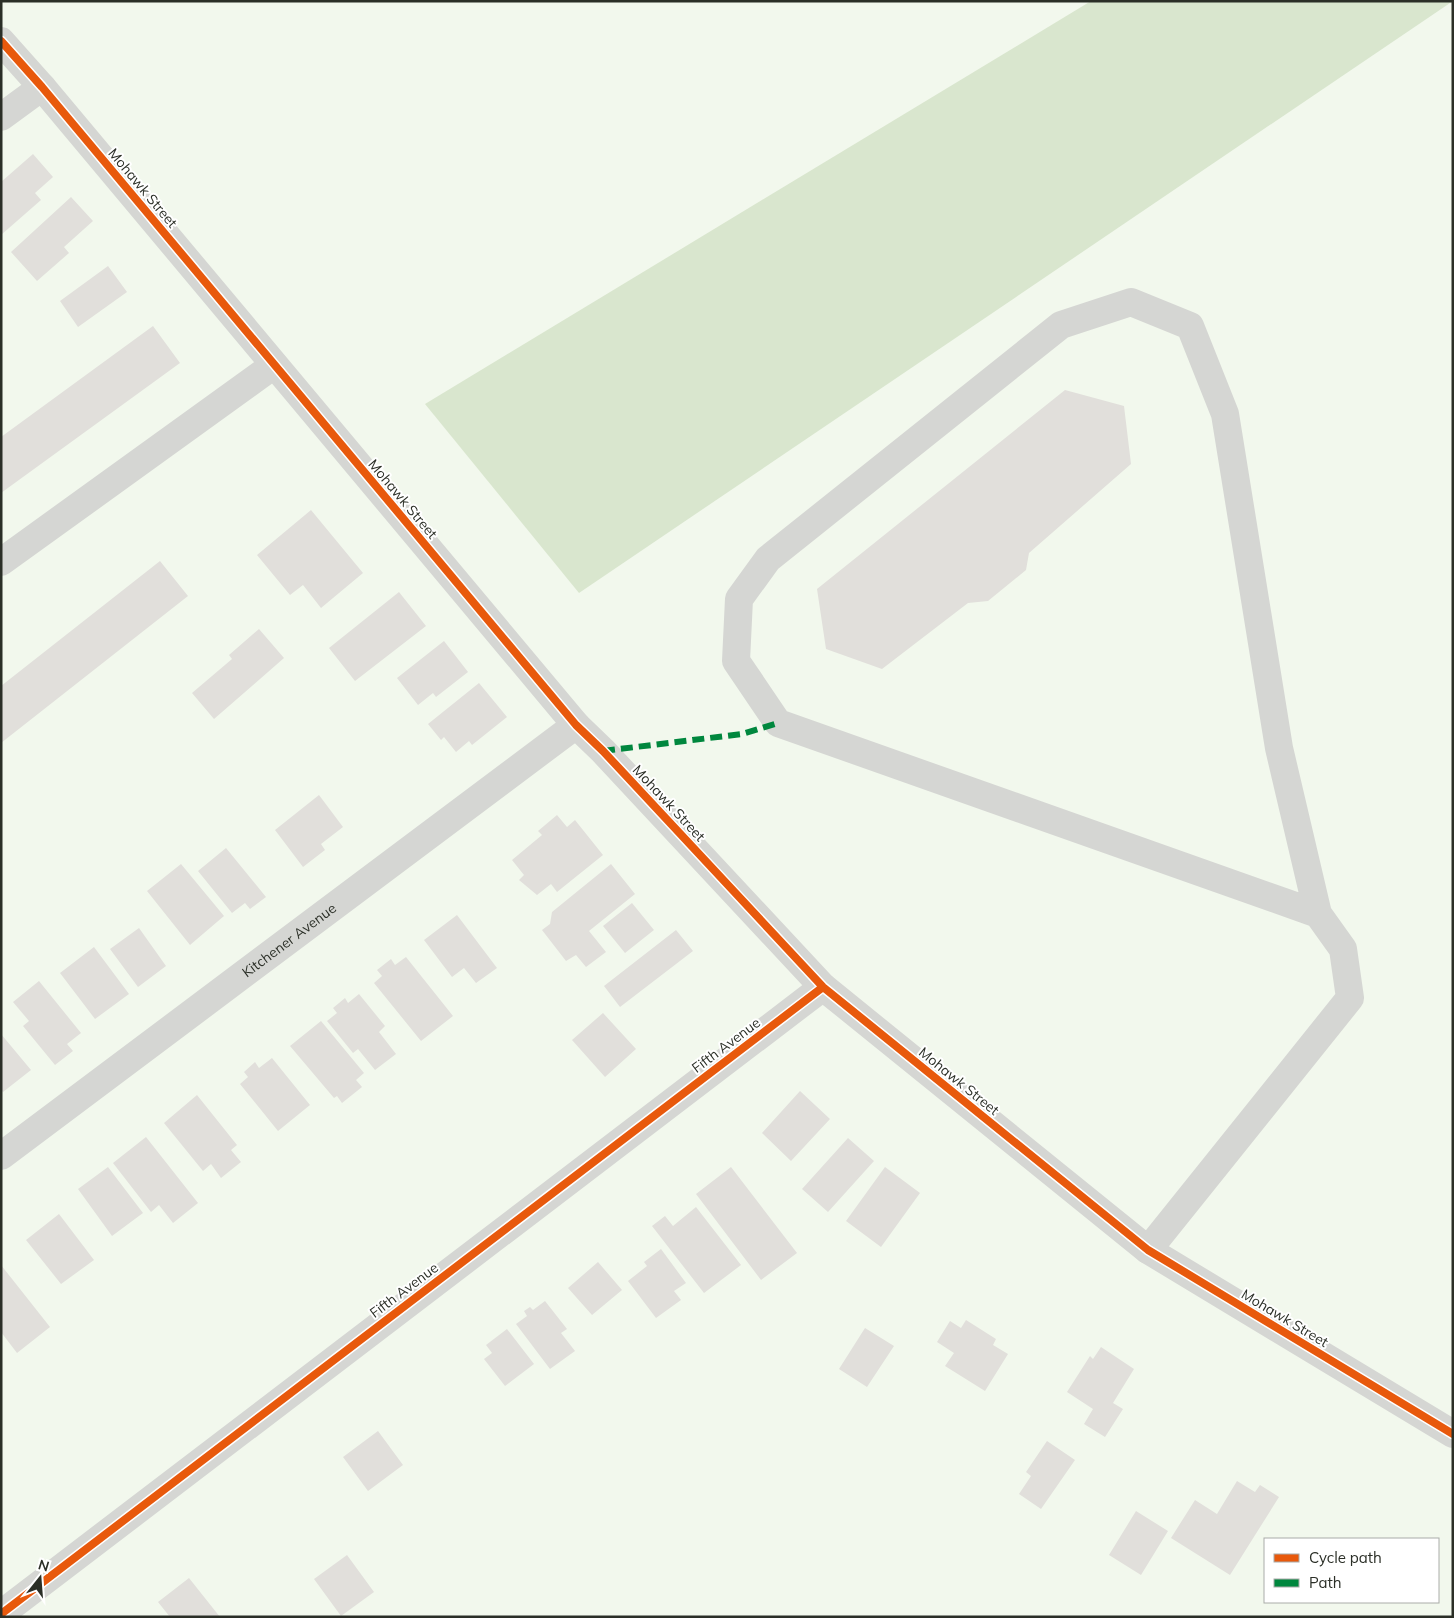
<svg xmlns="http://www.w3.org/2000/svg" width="1454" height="1618" viewBox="0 0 1454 1618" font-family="Mulish,sans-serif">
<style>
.green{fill:#d9e6ce}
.building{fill:#e1dfdb}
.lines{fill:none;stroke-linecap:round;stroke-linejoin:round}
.minor{stroke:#d5d6d3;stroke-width:28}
.quiet{stroke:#00873e;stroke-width:6;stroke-dasharray:12 6;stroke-linecap:butt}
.cycleway-casing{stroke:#fff;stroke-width:11}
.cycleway{stroke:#e8590c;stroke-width:8}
.labels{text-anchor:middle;stroke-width:4;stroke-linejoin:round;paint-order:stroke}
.street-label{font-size:14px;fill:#2b2f27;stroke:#fff}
</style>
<rect width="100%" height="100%" fill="#f2f8ed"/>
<path class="green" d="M1091 1H1453L579 593 425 404Z"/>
<path class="building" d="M33 154 53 177 35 193 41 200 1 235V182Z
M71 197 93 221 64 247 69 253 37 281 11 252Z
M108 266 127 292 78 327 60 301Z
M153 326 180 363 1 493V437Z
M1065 390 1124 406 1131 464 1029 553 1026 570 988 601 968 603 882 669 826 649 817 589Z
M311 510 363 573 321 608 303 585 290 595 257 555Z
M160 561 188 596 1 743V686Z
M399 592 426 626 355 681 329 648Z
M259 629 284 658 214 719 192 693 232 659 229 655Z
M444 641 468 672 436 697 433 693 418 705 397 678Z
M479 683 507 717 472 745 469 741 456 752 444 737 441 740 428 724Z
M319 795 343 827 321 844 325 850 303 867 275 830Z
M557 815 567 827 575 820 603 855 557 892 551 884 537 895 519 880 524 875 512 860 542 835 538 831Z
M226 848 266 897 250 909 245 903 232 913 198 871Z
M181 864 224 916 190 945 147 891Z
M611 864 635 894 589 931 606 952 586 967 576 955 566 961 542 930 550 924 552 912Z
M632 903 654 930 625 953 603 926Z
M457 915 497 968 476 983 464 968 452 977 424 940Z
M139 928 166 966 138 987 110 949Z
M676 930 693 951 620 1007 604 986Z
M94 947 129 994 95 1019 60 973Z
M406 957 453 1016 421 1041 374 983 382 976 377 970 391 959 395 965Z
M39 981 81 1033 67 1044 73 1051 55 1065 23 1026 29 1021 13 1002Z
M359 994 385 1026 379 1032 396 1054 375 1070 358 1049 353 1053 327 1021 337 1013 333 1008 345 998 348 1003Z
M603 1013 636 1049 605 1077 572 1040Z
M321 1021 364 1073 356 1080 362 1087 342 1103 337 1096 334 1098 290 1046Z
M1 1034 31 1070 3 1092 1 1090Z
M272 1058 310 1105 278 1131 240 1084 248 1077 244 1072 255 1062 259 1068Z
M800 1091 830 1119 791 1161 762 1133Z
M197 1095 237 1145 231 1150 241 1162 221 1178 211 1164 203 1171 164 1123Z
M146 1137 198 1203 173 1223 159 1205 151 1212 113 1163Z
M848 1138 874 1161 828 1212 802 1189Z
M108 1167 143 1213 112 1236 78 1189Z
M731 1167 797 1253 761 1280 696 1194Z
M885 1167 920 1193 881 1247 846 1221Z
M696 1207 741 1265 704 1293 652 1226 665 1216 673 1226Z
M59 1214 94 1260 61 1284 26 1240Z
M661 1249 686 1283 674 1291 681 1300 656 1318 628 1281 647 1266 644 1262Z
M598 1262 622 1290 592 1315 568 1288Z
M1 1265 50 1327 17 1353 1 1332Z
M545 1301 567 1329 561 1333 575 1351 550 1369 516 1324 527 1316 524 1311 530 1307 533 1310Z
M966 1320 996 1339 993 1345 1008 1354 985 1391 945 1366 954 1353 937 1342 950 1321 961 1328Z
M865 1328 894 1346 867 1387 839 1369Z
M507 1329 534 1364 505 1386 484 1359 492 1353 486 1345Z
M1101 1347 1134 1369 1113 1403 1123 1409 1105 1437 1084 1424 1093 1409 1067 1392 1090 1356 1093 1359Z
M378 1431 403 1465 368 1491 343 1457Z
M1047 1441 1075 1460 1041 1509 1019 1494 1031 1476 1026 1472Z
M1237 1481 1255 1492 1260 1485 1279 1497 1230 1575 1171 1538 1195 1500 1217 1514Z
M1136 1511 1168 1531 1141 1575 1109 1555Z
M347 1555 374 1592 341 1616 314 1579Z
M189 1578 220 1617H170L158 1602Z"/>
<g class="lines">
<g class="minor">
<path d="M1 41 42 87 576 725 603 751 823 987 1148 1250 1453 1434"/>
<path d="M1 117 42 87"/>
<path d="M1 562 274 365"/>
<path id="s1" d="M1 1156 576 725"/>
<path d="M1148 1250 1350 998 1343 949 1318 914 778 723 736 661 739 599 768 559 1061 325 1131 302 1190 326 1225 414 1279 748 1318 914"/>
<path d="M1 1614 823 987"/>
</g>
<path class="quiet" d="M603 751 742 734 778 723"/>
<defs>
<path id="cycleway" d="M1 41 42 87 576 725 603 751 823 987 1148 1250 1453 1434
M1 1614 823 987"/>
</defs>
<use href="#cycleway" class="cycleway-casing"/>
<use href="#cycleway" class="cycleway"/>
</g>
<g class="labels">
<g class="street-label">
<text transform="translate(143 188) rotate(50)" y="5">Mohawk Street</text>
<text transform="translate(403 499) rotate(50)" y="5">Mohawk Street</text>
<text transform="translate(669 803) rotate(47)" y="5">Mohawk Street</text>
<text dy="5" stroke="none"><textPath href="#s1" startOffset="360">Kitchener Avenue</textPath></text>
<text transform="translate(726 1045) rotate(-37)" y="5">Fifth Avenue</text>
<text transform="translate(959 1081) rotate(39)" y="5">Mohawk Street</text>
<text transform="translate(404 1290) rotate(-37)" y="5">Fifth Avenue</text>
<text transform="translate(1285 1318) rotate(31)" y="5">Mohawk Street</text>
</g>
</g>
<rect width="1454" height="1618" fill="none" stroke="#2b2f27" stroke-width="5"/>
<rect x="1264" y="1538" width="175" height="65" fill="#ffffff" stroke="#aaaca9"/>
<rect x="1274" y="1554" width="25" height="8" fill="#e8590c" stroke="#aaaca9"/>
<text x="1309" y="1563" font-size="15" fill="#2b2f27">Cycle path</text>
<rect x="1274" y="1579" width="25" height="8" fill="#00873e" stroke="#aaaca9"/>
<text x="1309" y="1588" font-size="15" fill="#2b2f27">Path</text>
<g transform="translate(40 1578) rotate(17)" stroke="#ffffff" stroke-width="4" paint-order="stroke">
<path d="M0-4L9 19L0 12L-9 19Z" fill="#2b2f27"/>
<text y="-8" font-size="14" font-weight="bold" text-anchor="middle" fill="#2b2f27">N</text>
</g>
</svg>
